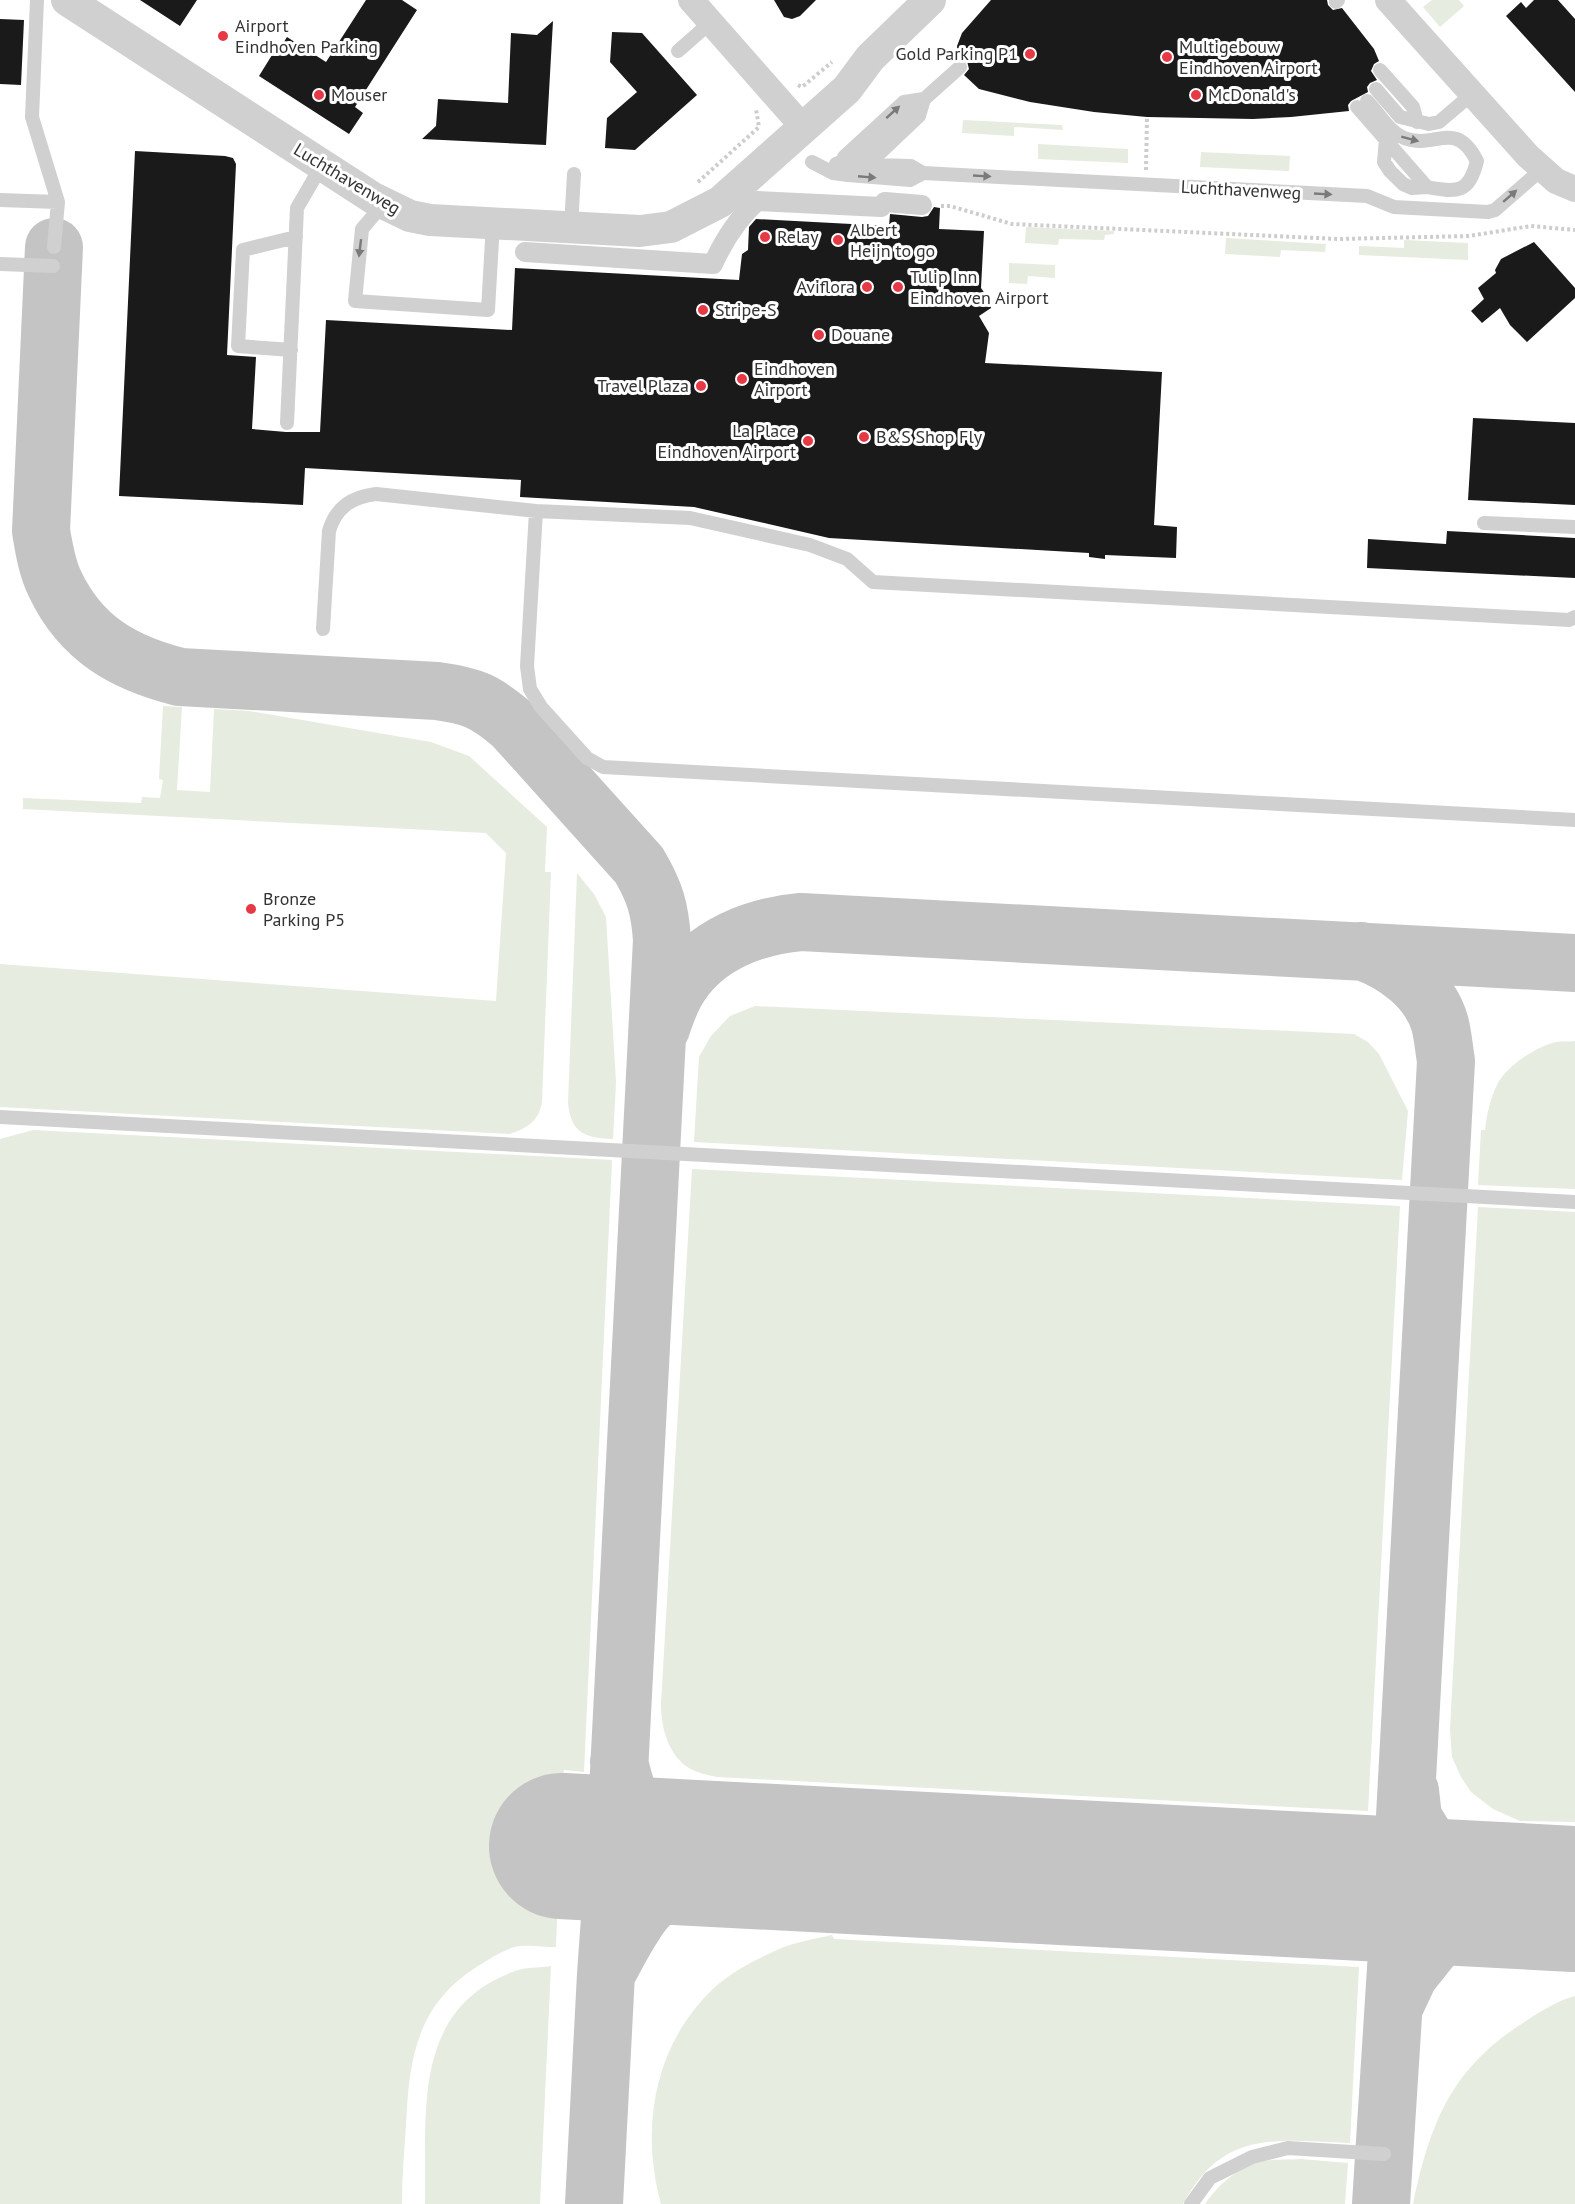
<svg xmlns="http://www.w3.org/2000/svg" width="1575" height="2204" viewBox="0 0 1575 2204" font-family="'PT Sans',sans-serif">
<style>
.grass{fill:#e6ecdf}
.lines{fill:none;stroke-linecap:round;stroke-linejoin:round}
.taxiway{stroke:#c4c4c4;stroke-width:58}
.runway{stroke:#c4c4c4;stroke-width:146}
.building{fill:#1a1a1a}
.path{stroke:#cdcdcd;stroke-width:4;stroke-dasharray:3 3;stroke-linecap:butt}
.service{stroke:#d0d0d0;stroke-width:14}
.pedestrian{stroke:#d0d0d0;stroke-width:20}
.minor{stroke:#d0d0d0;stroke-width:26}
.tertiary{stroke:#d0d0d0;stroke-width:32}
.oneway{fill:#7a7a7a}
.poi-dot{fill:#e63946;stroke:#fff;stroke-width:2}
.labels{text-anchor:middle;stroke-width:6;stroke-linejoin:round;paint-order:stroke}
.poi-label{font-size:18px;fill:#333;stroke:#fff;text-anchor:start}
.street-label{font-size:18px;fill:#333;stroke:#fff}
</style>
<rect width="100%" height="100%" fill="#fff"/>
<path class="grass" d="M1432 0H1459L1464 6 1440 27 1423 7Z
M963 120 1062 125 1063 130 1014 127V136L962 133Z
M1038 144 1128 149V163L1038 159Z
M1201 152 1290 156 1289 171 1200 167Z
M1026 227 1114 231V234L1105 235 1104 240 1059 239 1058 245 1025 243Z
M1226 238 1326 244 1325 252 1281 250 1280 257 1225 254Z
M1404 240 1468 243V260L1359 255V246L1404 248Z
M1009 263 1055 265V278L1028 276 1027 284 1009 283Z
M163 706 182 707 177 790 210 792 214 709 249 711 431 742 469 756 547 827 545 872H551L542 1102C539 1121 527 1128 510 1134L0 1107V964L496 1001 506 853 486 833 23 809V798L141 803 142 797 160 798 163 780 159 779Z
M577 873 594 894 606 917 616 1082 613 1139C586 1138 571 1134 568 1103Z
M755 1006 1354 1034 1368 1042 1379 1054 1408 1111 1402 1180 694 1142 699 1057 711 1036 730 1016Z
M1575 1041V1189L1478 1185 1481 1130H1485C1487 1114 1490 1099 1497 1085 1505 1067 1537 1046 1556 1042 1562 1041 1569 1042 1575 1041Z
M33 1130 612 1160 584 1772 564 1770 563 1775 555 1776 547 1917 557 1918 556 1947C543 1947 527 1944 514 1947 502 1951 489 1959 478 1966 416 2005 409 2059 406 2126 404 2152 402 2178 402 2204H0V1139Z
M692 1169 1400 1206 1368 1811 717 1777C708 1775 697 1773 689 1768 668 1755 661 1727 661 1704Z
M1478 1207 1575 1212V1822L1520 1821 1493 1809 1471 1792 1461 1777 1452 1757 1450 1729Z
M832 1935 834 1939 1359 1967 1350 2143C1276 2140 1223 2129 1183 2204H661C640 2128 654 2045 713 1989 731 1972 757 1959 779 1949 795 1942 815 1939 832 1935Z
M551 1966 540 2204H425C427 2115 410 2009 515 1971 525 1967 539 1968 551 1966Z
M1575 1996V2204H1413C1430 2122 1452 2067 1526 2021 1541 2011 1557 2001 1575 1996Z
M1301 2159 1348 2163 1345 2204H1205C1217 2186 1239 2166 1262 2161 1274 2159 1288 2160 1301 2159Z"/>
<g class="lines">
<path class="taxiway" d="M54 247 41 531C44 549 47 568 55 584 81 639 124 663 180 677L437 691C473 696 485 701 513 725L639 865C655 892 660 909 662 940L615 1849 606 1974 594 2204
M1361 951C1394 962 1430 988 1440 1024 1443 1036 1444 1049 1446 1061L1401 1890 1381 2204
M661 1028C666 1013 671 998 680 985 706 945 754 926 801 922L1575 963
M1410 1791 1413 1818 1434 1852 1466 1883 1537 1897
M609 1969C632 1926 646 1896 692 1872 708 1864 729 1861 746 1856 696 1847 654 1847 629 1794 624 1785 622 1773 619 1762
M1394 2007 1409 1975 1437 1940 1470 1917 1535 1898"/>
<path class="runway" d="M562 1846 1575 1899"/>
</g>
<path class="building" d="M140 0H197L180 26Z
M366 0H402L417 10 355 107 363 113 349 134 259 76 272 55 275 56 287 37 326 62Z
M774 0H816L800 16 792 19 784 17Z
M991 0H1327L1328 5 1333 10 1342 8 1374 49 1379 61 1374 64 1371 71 1377 80 1370 83 1367 87 1368 92 1351 101 1348 105 1349 111 1291 117 1253 119 1147 117 1094 112 1030 102 979 89 964 75 969 69 967 61 958 58 957 46 962 33Z
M1534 0H1558L1575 19V92L1506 16 1521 2 1526 8Z
M0 19 24 20 21 85 0 84Z
M553 21 546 145 422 139 436 126 438 99 508 103 511 33 537 35Z
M612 32 642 33 697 95 635 150 605 148 607 118 637 92 610 62Z
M135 151 225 156 233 158 236 164 227 355 256 357 252 429 286 432H320L326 320 512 330 515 268 739 280 742 254 748 250 749 227 756 219 889 226 890 214 922 217 928 216 934 207 940 208 939 229 984 231 981 288 990 301 991 308 979 316 989 333 985 363 1162 372 1154 525 1177 527 1176 558 1105 555V559L1089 557V553L829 538 694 507 520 497 521 480 305 468 303 505 119 496Z
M1534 242 1575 288V298L1527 342 1510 325 1500 308 1482 323 1471 311 1484 299 1478 288 1496 273 1495 270 1501 259Z
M1473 418 1575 423V505L1468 500Z
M1447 531 1575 538V578L1367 568 1368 539 1446 544Z"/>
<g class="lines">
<path class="path" d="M798 85 802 87 832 62
M1146 170 1147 117
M698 182 759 127 756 109
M941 206H950L1012 224 1339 239 1469 236 1531 226 1575 230"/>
<path class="service" d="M37 0 32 117 58 202 54 247
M1336 2 1338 0
M678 51 711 22
M1380 70 1413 107 1417 122
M1376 89 1400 117 1429 124 1439 122 1472 94
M1357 107 1427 187C1458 193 1469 193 1477 161 1455 118 1436 150 1404 138 1389 132 1378 112 1367 101
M1386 138 1384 162 1390 171 1403 184 1412 188 1427 187
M844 157 904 102 924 99
M861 159 881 152 919 116 924 99
M812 162 833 173 848 175 910 180 923 173 1367 196 1394 207 1488 212 1495 210 1542 169
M836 164 862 153 873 145 960 67
M841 164 911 166 923 173
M0 200 58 202
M384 203 362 229 355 301 488 310 493 223
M571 227 574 174
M0 264 53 266
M291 350 238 346 243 250 296 237
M287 423 297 208 322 165
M536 511 527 666 530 689 541 707 587 758 603 767 1575 820
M1484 523 1575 527
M323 629 329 531C336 507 352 497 376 494L536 511 690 518 810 545 847 559 873 582 1569 620 1575 617
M0 1117 1575 1202
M1191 2204 1210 2178 1252 2157 1288 2148 1384 2154"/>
<path class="pedestrian" d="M525 252 713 264C724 240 737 219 757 201L881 207 885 202 922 205"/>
<path class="minor" d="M691 0 795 118
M1388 0 1528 156 1556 181 1575 189"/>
<path class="tertiary" d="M67 0 373 198 410 216 430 220 640 231 671 227 720 202 847 89 870 58 930 0"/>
</g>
<defs><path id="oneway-solid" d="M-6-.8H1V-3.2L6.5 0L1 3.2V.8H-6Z" transform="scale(1.5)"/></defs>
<g class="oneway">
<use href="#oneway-solid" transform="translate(893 112) rotate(-42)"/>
<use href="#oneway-solid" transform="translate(1410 139) rotate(15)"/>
<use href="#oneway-solid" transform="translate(982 176) rotate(3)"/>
<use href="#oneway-solid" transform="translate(867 177) rotate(5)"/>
<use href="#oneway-solid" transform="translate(1323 194) rotate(3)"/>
<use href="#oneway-solid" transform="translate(1510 196) rotate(-41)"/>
<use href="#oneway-solid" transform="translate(360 248) rotate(97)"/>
</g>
<g class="poi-dot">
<circle cx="223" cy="36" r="6"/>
<circle cx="1030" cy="54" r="6"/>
<circle cx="1167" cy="57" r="6"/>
<circle cx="319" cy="95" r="6"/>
<circle cx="1196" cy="95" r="6"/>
<circle cx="765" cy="237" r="6"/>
<circle cx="838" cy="240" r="6"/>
<circle cx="867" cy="287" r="6"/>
<circle cx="898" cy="287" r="6"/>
<circle cx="703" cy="310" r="6"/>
<circle cx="819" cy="335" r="6"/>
<circle cx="742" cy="379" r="6"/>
<circle cx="701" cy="386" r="6"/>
<circle cx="864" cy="437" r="6"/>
<circle cx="808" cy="441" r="6"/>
<circle cx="251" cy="909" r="6"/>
</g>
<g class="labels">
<g class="poi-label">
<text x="235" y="32">Airport<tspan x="235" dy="21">Eindhoven Parking</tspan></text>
<text x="1179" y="53">Multigebouw<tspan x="1179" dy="21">Eindhoven Airport</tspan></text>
<text x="1018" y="60" text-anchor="end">Gold Parking P1</text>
<text x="331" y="101">Mouser</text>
<text x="1208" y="101">McDonald's</text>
<text x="850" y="236">Albert<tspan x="850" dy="21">Heijn to go</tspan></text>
<text x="777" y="243">Relay</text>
<text x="910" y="283">Tulip Inn<tspan x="910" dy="21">Eindhoven Airport</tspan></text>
<text x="855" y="293" text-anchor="end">Aviflora</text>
<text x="715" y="316">Stripe-S</text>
<text x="831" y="341">Douane</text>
<text x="754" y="375">Eindhoven<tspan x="754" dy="21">Airport</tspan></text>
<text x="689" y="392" text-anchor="end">Travel Plaza</text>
<text x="796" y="437" text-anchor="end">La Place<tspan x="796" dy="21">Eindhoven Airport</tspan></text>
<text x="876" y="443">B&amp;S Shop Fly</text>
<text x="263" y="905">Bronze<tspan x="263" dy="21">Parking P5</tspan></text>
</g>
<g class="street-label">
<text transform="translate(347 179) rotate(31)" y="6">Luchthavenweg</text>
<text transform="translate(1241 190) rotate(3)" y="6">Luchthavenweg</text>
</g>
</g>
</svg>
